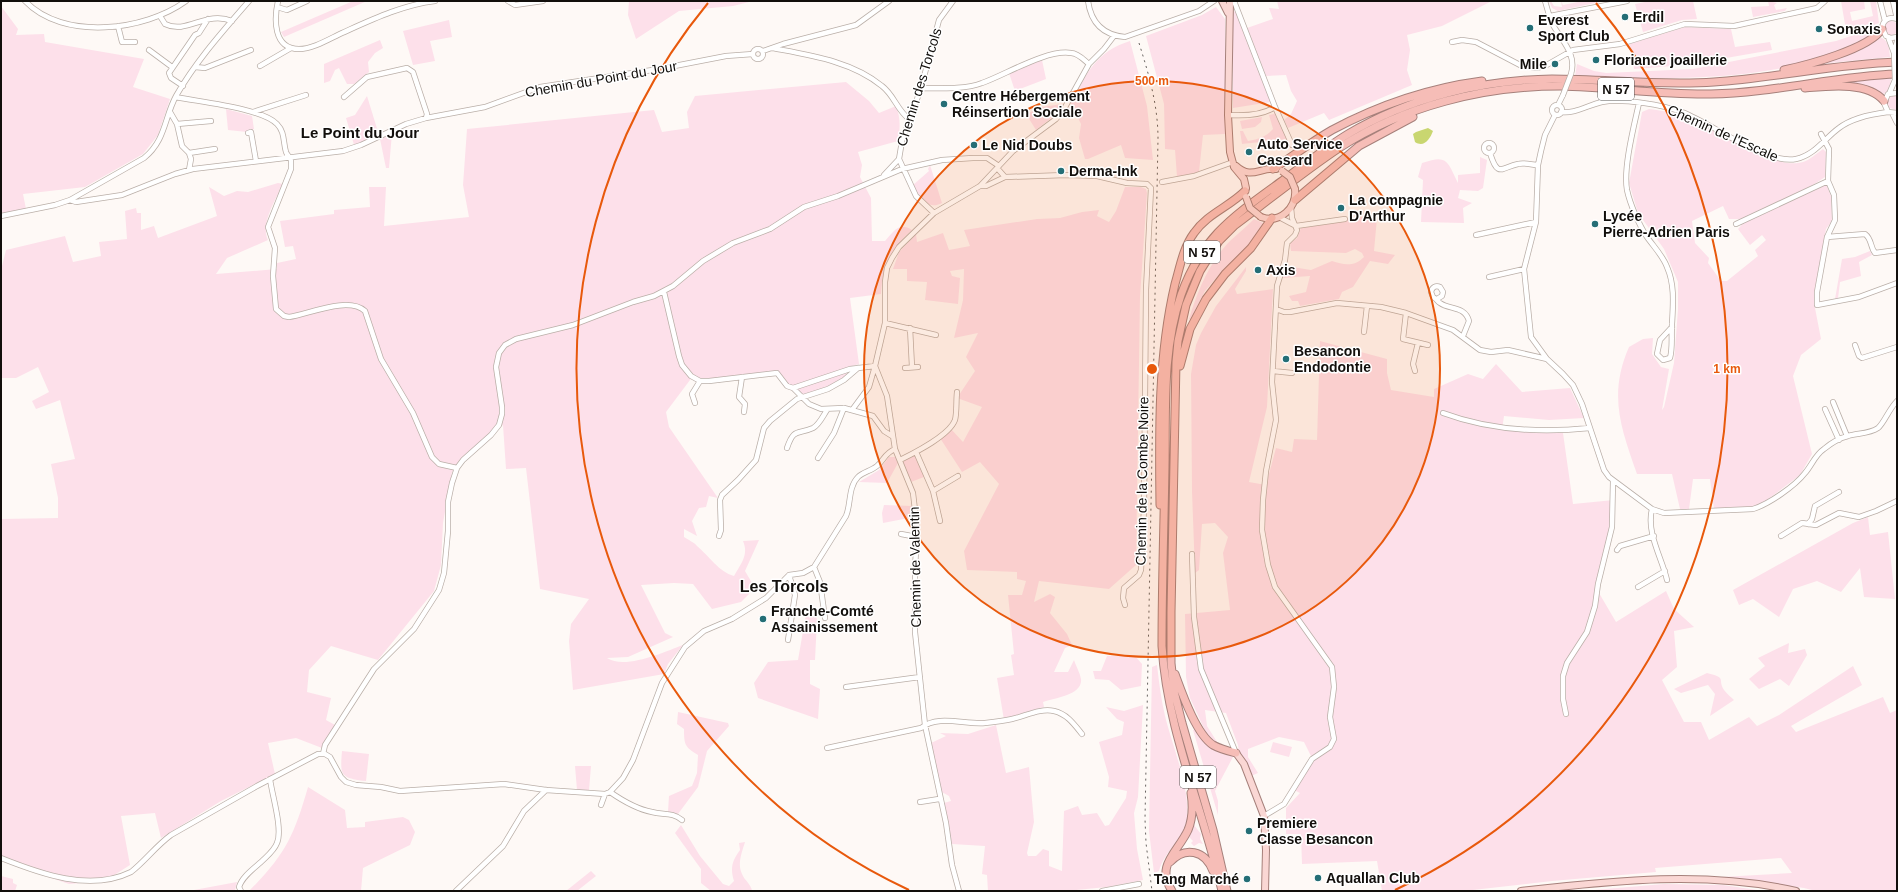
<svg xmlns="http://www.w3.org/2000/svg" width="1898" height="892" viewBox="0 0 1898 892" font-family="Arial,sans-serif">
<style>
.green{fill:#fde0ea}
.water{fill:#c9d670}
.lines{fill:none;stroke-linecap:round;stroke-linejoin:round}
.minor-casing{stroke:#baafa8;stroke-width:6}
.major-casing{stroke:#a6807b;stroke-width:8}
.highway-casing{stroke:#a6807b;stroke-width:9}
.minor{stroke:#fff;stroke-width:4.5}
.major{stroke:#fad7d4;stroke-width:6}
.highway{stroke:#f6bdb7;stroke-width:7}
.rail{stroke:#676360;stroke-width:1;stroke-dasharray:2 4;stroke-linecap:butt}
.minor-bridge-casing{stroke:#baafa8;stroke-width:6;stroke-linecap:butt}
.major-bridge-casing{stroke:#a6807b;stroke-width:8;stroke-linecap:butt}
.minor-bridge{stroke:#fff;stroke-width:4.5}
.major-bridge{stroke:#fad7d4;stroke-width:6}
.ring{fill:none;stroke:#e8590c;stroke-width:2}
.poi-dot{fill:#246e76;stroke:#fff;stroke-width:1.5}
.labels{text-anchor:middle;stroke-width:3;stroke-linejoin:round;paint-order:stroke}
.shield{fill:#fff;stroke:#595755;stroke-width:1}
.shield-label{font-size:13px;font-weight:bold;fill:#120f0c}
.poi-label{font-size:14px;font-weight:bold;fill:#120f0c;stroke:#fff;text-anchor:start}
.street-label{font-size:14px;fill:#120f0c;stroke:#fff}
.neighbourhood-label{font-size:15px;font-weight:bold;fill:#120f0c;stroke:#fff}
.quarter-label{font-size:16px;font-weight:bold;fill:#120f0c;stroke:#fff}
.centre{fill:#e8590c;stroke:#fff;stroke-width:2}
.ring-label{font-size:12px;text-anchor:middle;font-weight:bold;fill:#e8590c;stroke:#fff;stroke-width:3;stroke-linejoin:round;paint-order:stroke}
</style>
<rect width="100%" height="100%" fill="#fef9f6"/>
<path class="green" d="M353 1H367L284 37 281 32Z
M629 1H753L733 6 679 11 636 39 628 15Z
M1277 1H1490V2L1442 26 1407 35 1410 50 1407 70 1412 85 1329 120 1324 113 1288 128 1284 120 1291 114 1297 101 1291 91 1286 75 1266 76 1247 28 1273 19 1269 8 1279 9Z
M1549 1H1551L1554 6 1562 7 1561 1 1563 5 1583 1 1600 2 1558 11 1552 8Z
M1650 1H1693L1697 19 1682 20 1643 32 1635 4Z
M1768 1 1777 3 1774 5 1776 10 1787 8 1785 11 1753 17 1751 7 1769 6Z
M1841 1H1864L1865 9 1850 12 1852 21 1873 16 1870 1H1876L1879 23 1847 36Z
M1 6 18 29 16 35 44 34 45 42 144 59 133 87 170 99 158 135 143 154 85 187 23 194 26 209 1 214Z
M1216 7 1225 19V134L1203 135 1199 172 1177 177 1175 150 1165 149 1164 104 1146 36 1202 15Z
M1234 11 1236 13 1271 102 1233 108V12Z
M449 20 452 37 430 41 435 61 413 65 403 31Z
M1884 28a7 7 0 1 1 14 0a7 7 0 1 1-14 0Z
M1685 27 1731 29 1735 47 1770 42 1772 50 1686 65 1634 69 1629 44Z
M1878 27 1877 31C1802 85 1664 80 1575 76L1577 64 1594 71 1606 73 1693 69 1836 41Z
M1878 36C1889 40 1889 47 1890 57L1820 64Z
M380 40 383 48 375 53 368 62 369 72 354 84H347L339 68 335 70 330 81 324 83V64Z
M1130 41 1147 106 1153 160 1125 158 1121 145 1088 159H1085L1079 138 1081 124 1070 102C1088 73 1095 52 1130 41Z
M1042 60 1046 79 1015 91 1009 73Z
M1891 78 1890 88 1882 96C1869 83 1847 86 1829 84L1862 80Z
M846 82 869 101 879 113 896 106C901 119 900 128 898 141L858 152 862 165 860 177 871 198 872 241H885C893 232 899 221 912 230 889 252 883 263 881 294L850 298 859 364 852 366 840 384 804 398 790 387 778 371 700 380 693 376 666 412 669 427 718 498 709 496 706 507 699 508 692 521 697 536 684 529V537C688 540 694 542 697 546 709 556 719 572 734 576 741 563 749 555 743 541L759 540 745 571 755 588 741 602 712 609 693 584 674 583 641 585 665 633 673 637 628 657 607 658C625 670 664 652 683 645L668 664 664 674 573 690 569 641 571 624 589 599 540 589 526 468 506 469 503 425 452 472 443 523 441 565 434 591 378 660 331 646 309 670 307 692 331 698 326 720 335 725 322 748 296 738 268 743 275 774 221 801 161 838 155 813 121 816 130 865 105 881 69 884 1 861V519L58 518V498L51 464 75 459 60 400 36 409 32 401 49 392 38 367 16 378H1V270L6 250 65 236 73 262 101 256 99 242 127 239 125 211 136 208 137 213H141V230L154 226 158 238 217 216 209 187 224 196 237 191 248 192 278 183 283 184C276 199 260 224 268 240L227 258 216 274 277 269V263L296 259 293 246 285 247 280 221 334 214V210L370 207 369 187H386L384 226 469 217 463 185 467 129 654 110 662 132 689 128 687 112 695 96Z
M1893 95 1897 96V110L1889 108 1887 104 1889 98Z
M367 96 379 135 355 148 346 118 355 115Z
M1062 104 1054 116 1036 130 1026 114 1042 107Z
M226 109 252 116 254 129 247 132 228 130Z
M1649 109C1665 111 1681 114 1696 121 1721 133 1775 171 1803 162 1810 160 1817 153 1823 149L1826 152 1825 177 1810 187 1745 219H1729L1723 206 1692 221 1695 243 1709 258 1708 263 1721 281H1727L1758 256 1755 250 1766 240 1762 235 1750 245 1738 229 1746 220 1825 184 1827 186 1831 196 1832 221 1826 229 1815 289V308L1821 339 1801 355 1793 376 1812 454 1800 475 1763 503 1752 507 1714 509 1710 479H1693L1689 509H1680L1672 474H1637C1621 428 1608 395 1629 347L1643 339 1653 338 1652 354 1661 367 1669 369 1662 410 1664 407 1674 363 1678 309V282L1664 249 1638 213 1629 183 1642 112Z
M1274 112H1276L1288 139 1242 144 1240 131H1243L1248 141C1259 139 1266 137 1273 129L1269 115 1274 114Z
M1262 117 1261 122 1255 127 1242 129 1240 121Z
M392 133 389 168H386L380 139Z
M1480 157 1487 160 1483 188 1478 191 1460 190 1458 198 1472 203 1463 208 1464 223 1421 222 1423 180 1418 177 1422 163C1448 154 1447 161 1458 183V175L1480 173Z
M930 165 942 203C927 211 919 197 913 185L929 171 928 169Z
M1125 187H1141L1146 189 1147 193 1140 297 1136 565 1109 589 1039 581 1034 602 1050 594 1055 597 1050 613 1067 634 1072 645 1065 648 1054 672H1068L1074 660C1076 666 1080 673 1081 679 1083 695 1055 698 1043 702L1044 707 1004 720 997 678 1014 675 1011 655 1014 654 1008 595H1022L1026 581 1017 579V572L967 570 964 551 999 484 980 462 962 472 940 438 951 429 963 442 982 407 957 398 975 371 966 357 978 333 954 338 963 300 964 269 950 271 952 276 960 278 958 304 925 300 927 282 907 281V269H893L899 252 916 234 917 242 943 233 949 250 970 246 964 230 1037 219 1060 218 1082 212 1099 210 1097 216 1109 222 1116 211Z
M1362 217 1377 218 1374 251 1395 255 1388 264 1370 261 1353 287 1342 292 1339 299 1300 306 1298 301H1292L1289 296 1306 292 1310 276 1283 278 1286 266 1311 270 1332 261C1344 265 1354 267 1364 257L1362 253 1355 249 1346 253 1291 251 1290 243 1297 238 1301 228Z
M1254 219 1263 223 1251 244 1217 277 1205 291 1191 320 1189 319C1198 290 1209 262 1231 240 1239 233 1247 226 1254 219Z
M1870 251 1872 255 1859 262 1861 276 1840 282 1838 298 1835 299 1842 259 1855 257Z
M1246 267V271L1235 289 1237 294 1273 289 1267 407 1249 482 1266 485 1276 448 1292 452 1294 439 1317 440 1320 341 1387 359V373L1391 390 1434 397V389L1468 374 1483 379 1496 364 1522 392 1570 388 1584 418 1549 420 1504 416 1502 430 1563 433 1573 504 1614 500V524L1610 547 1599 586V593L1616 622 1666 591 1674 609 1694 627 1674 631 1677 667 1662 680 1684 722H1701L1709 740 1749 717 1757 726 1779 715 1853 666 1862 685 1791 726 1796 732 1883 697 1890 713 1897 710V891H1816L1804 888 1721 877 1792 873 1781 858 1655 868 1656 872 1552 881 1464 891H1382L1377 861 1302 864 1301 834H1286V808L1300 793 1294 790 1312 758 1304 742 1279 737 1248 749V757L1258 773 1251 776 1239 754 1238 745 1226 713 1205 710 1207 726 1219 745 1214 742 1206 733 1190 698 1186 677 1185 614 1230 610 1223 553 1228 537 1215 523 1202 524 1199 570 1195 573 1192 492 1191 374 1196 345 1201 333 1216 306Z
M915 454 924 477 911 482 903 462 904 459Z
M889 457H895L898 463 887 483 859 482 879 470Z
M884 505 913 506 914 517 883 523 882 513Z
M1868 517 1870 535 1888 532 1895 599 1864 597 1860 568 1841 592 1817 581 1793 589 1779 617 1753 599 1739 605 1733 590 1853 523Z
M806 614 816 616 817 620 815 660H810V684L820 689 818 719 758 698 754 683 768 662 798 660Z
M1789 643 1788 653 1805 649 1807 655 1789 686 1780 679 1759 689 1749 679 1765 666 1758 658Z
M1107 656H1135L1142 664 1141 686 1121 690 1109 680 1095 679 1093 671H1101Z
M1157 665C1159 682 1161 699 1165 716 1172 745 1193 795 1186 824 1182 841 1164 852 1159 871L1154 873 1149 831 1152 667Z
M1707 673C1728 678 1717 679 1724 690 1727 694 1731 697 1734 700L1710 716 1715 694 1708 685 1681 693 1674 689Z
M1143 705 1138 797 1134 813 1137 849 1143 880 1107 887 1066 891H988L987 875 982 874 985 846 952 844 944 803 951 801 949 796 940 791 931 743 946 736 940 733 968 734 996 725 1006 773 1029 767 1034 822 1027 853 1028 856H1036L1043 849 1049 851V866L1062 871 1064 811 1078 806 1082 815 1097 813 1105 826 1109 825 1126 798 1127 791 1108 787 1109 777 1099 742 1122 735 1124 722 1117 719 1106 707 1124 711Z
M678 712 728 723 729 726 707 751 698 787 678 814 668 812 669 796 692 786 697 773 698 755C685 747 684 745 684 729L677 724Z
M1196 729 1207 743 1234 755 1215 791 1218 801V815L1193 730Z
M1273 742 1292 747 1289 757 1270 752Z
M342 751 369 754 366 781C340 778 340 775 342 751Z
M575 766H591L589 790H577Z
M308 787 345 810 347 828 365 827V822L403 817 409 820 415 832 410 845 363 868 361 891H249C285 855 294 836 308 787Z
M681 825 700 856 723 884 729 886 734 881C730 868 732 861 740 850L739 843 745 842C742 852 737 864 742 874 745 881 751 884 752 891H711L701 883V869L675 833Z
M1194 825 1201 834 1200 839 1203 844 1199 843 1194 846 1191 843 1193 841 1189 837Z
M591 871 596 876 577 891H566Z
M1 876 13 879V883L17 885 15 891H1Z
M237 882 235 891H194V890Z
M1664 884 1723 885 1764 891H1582Z"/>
<path class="water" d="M1428 128 1433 131C1430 139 1424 148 1415 142L1413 134 1416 132Z"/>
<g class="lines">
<defs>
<path id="minor" d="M25 1C63 41 145 31 186 1
M278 1C274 19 273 49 299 49 313 49 329 39 342 33 371 20 402 5 435 1
M508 1 515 5 543 1
M1088 1C1091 23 1103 35 1125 37L1199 11 1214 1
M1234 1 1275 107 1292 145
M1545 1C1547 9 1550 18 1553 25 1562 41 1577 54 1571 74
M1880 1 1885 21
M1893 1 1897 19
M277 7 287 10 307 1
M160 16 165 24C187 35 206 10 232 21
M1550 16 1627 1
M1897 19C1889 16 1883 20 1882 28L1886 36 1891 38 1897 37
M118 26 122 42H135
M1888 37 1894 53
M1452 42 1462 40 1476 42 1520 65 1536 68 1545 66 1573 50 1620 44 1685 24 1734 26 1817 8 1825 1
M772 48C809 55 852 61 882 86 894 95 897 110 909 119
M753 54a5 5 0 1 1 10 0a5 5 0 1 1-10 0Z
M149 50 172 67
M763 51 783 44 856 25 889 1
M1894 53 1897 41
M260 66 291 48
M195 67 205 68 251 50
M183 86 171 78 169 73 195 35 199 33 208 19
M921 88C940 88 964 90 982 83 1005 75 1047 49 1071 53 1078 53 1084 60 1089 64
M1897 93 1888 94 1884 103 1888 112 1897 113
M1889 94 1895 80
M176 97C200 102 261 108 277 124 285 132 283 142 286 152 287 155 290 157 291 160V169L268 227 275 248 273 276 276 309 284 316 289 317C309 314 348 296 365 311L381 359 413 413 432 457 439 464 457 468
M344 97 367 77 407 68 413 72 427 114 426 118
M1639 103C1634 126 1623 168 1627 190 1630 204 1639 225 1647 237 1654 247 1663 256 1667 267 1675 285 1673 305 1672 324 1671 335 1673 347 1670 358L1663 360 1657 354 1660 340 1672 327
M1552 110a5 5 0 1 1 10 0a5 5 0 1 1-10 0Z
M1558 105 1563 95
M170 112 177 124 182 146 189 153 191 159 189 170
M253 112 306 95
M1561 112C1575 114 1588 105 1602 102 1623 98 1663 105 1682 112 1712 123 1765 165 1796 159 1815 155 1825 138 1839 128 1852 118 1872 114 1888 112
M1892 113 1897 123
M1228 115C1243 116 1263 115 1275 107
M177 124 211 121
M248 133 251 132 256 161
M1821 134 1829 149 1828 181 1834 195 1835 220 1827 237 1817 292V305L1859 297 1897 283
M1484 148a5 5 0 1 1 10 0a5 5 0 1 1-10 0Z
M189 153 215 149
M1490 153C1498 179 1502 167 1518 164 1524 162 1532 165 1538 165
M997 168 1005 177
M884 175 899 159
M1162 182 1194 176 1233 162
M980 186H986L1005 177 1066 175 1097 176 1127 183 1147 184 1151 188 1146 290 1144 508 1141 570 1139 575 1124 588 1123 598 1125 605
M70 200 76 202 122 195 175 174 193 169 343 151 361 145 406 124 426 118 485 107 540 87 659 69 726 56 753 54
M934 213 916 196 899 159 902 141 921 88 939 20 953 1
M1 216 55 205 70 200 144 158C166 140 164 118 176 96 196 61 223 31 249 1
M1279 217 1296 226
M1736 224 1828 181
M1296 226 1345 219
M1476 235 1536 222
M1827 237 1865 234C1872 239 1870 247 1875 253L1897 250
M1489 277 1524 269
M664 292 679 356 682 365 691 376 700 381H709L777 373 787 386 793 388 809 404 821 409 844 408 873 416 884 431 892 436
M1437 299 1442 296 1443 292 1440 287C1436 285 1432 287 1431 292L1433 297C1437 299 1437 301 1440 303 1450 310 1465 306 1469 321L1463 336
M1276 309 1284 312H1290L1337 303 1381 307 1406 313 1453 330 1480 350 1491 352 1508 350 1547 359 1563 374 1573 385 1582 404 1604 470 1609 477 1652 509 1664 513 1753 509C1769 504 1795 486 1805 473 1812 465 1815 455 1824 449 1830 444 1840 438 1848 436 1858 433 1869 434 1878 428 1884 423 1889 409 1897 401
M1406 313 1403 339 1428 345
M885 323 936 335
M910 328 912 367
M1364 332 1367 306
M1855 345 1859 356 1862 358 1897 347
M1547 359 1531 337 1524 269 1536 222 1538 165 1541 151 1545 135 1555 115
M905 368 918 367
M1273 371 1292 373
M1415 371 1413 364 1418 343
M742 377 739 397 745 404 744 412
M793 388 850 369 875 366 869 387 852 410
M1833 402 1847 436
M695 403 692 394 700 381
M1825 409 1839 440
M1443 413C1491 431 1540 433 1590 428
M787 448C794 427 798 435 813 428 819 425 823 416 827 410
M916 452 933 491 940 521
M818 458 834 433 844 408
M900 460C914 453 949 436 955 420 957 412 956 401 957 392
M933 491 958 476
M1652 509C1646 533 1662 558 1667 580
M1808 524 1812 519 1815 506 1839 492
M901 534 917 537
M719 536 721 530 720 500 722 495 738 480 756 460 764 428 770 421 797 399 828 389 844 380 858 368
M1781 536 1802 523 1816 525 1839 513 1859 517 1876 511 1897 501
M1617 550 1620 546 1654 536
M1192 554 1194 617 1201 669 1236 753
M814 567 820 582 825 618
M1638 587 1665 571
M788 640 795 595 789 575
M846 687 920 677
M1566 714 1563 699V676L1567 663 1587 632 1595 606 1598 584 1612 527 1613 481
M827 748 921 728C938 714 965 725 985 723 994 722 1003 721 1012 719 1026 716 1040 708 1054 711 1067 714 1074 724 1082 734
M323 754 325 745 374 669 414 629 439 590 444 573 448 531V502L452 483 457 468 463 460 491 435 499 425 502 414V407L496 367 499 353 505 345 516 339 573 325 633 302 654 296 673 286 703 261 733 243 770 229 804 207 838 196 902 169 942 160 973 158H987L999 166
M610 792C623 801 636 809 652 812 663 815 673 812 682 820
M920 802 939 799
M601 805 605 794
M1264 816 1284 804 1312 759 1330 747 1334 739 1330 717 1334 687 1332 667 1275 587 1268 565 1262 530 1263 500 1266 471 1276 420 1272 382 1277 286 1285 260 1287 243 1295 235 1297 230 1292 218 1291 207
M1 858C41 874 90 892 131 872 145 861 156 846 171 835L257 786 318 754H325L330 757 341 777 346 782 356 785 381 787 400 791 504 784 546 790 605 794 610 792 623 778 633 760 662 683 685 647 704 631 732 619 766 598 789 575 803 573 814 567 846 516C851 505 848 487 858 477 863 472 871 471 877 466 884 460 885 453 895 449
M241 891 239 887C242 877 253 869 261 862 267 856 274 851 277 843 283 829 272 795 270 779
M456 891 503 846 524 811 546 790
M959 891 952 865 946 823 925 725 915 632V571L917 527 913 493 895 449 887 396 875 366 885 323V282L887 268 892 258 899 247 934 213 980 186 1013 151 1056 119 1064 109 1089 64 1104 49 1114 36
M1102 891 1139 884"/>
<path id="major" d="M1222 1 1228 13
M1230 1 1228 115 1230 152 1234 167 1244 179 1246 188
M1236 166C1251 180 1260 167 1276 169
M1261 217C1280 224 1297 208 1295 189
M1236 753 1244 764 1264 816 1266 850 1265 891
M1521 891C1611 881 1706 870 1796 891"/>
<path id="highway" d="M1784 70C1807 65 1869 49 1882 29
M1805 88C1828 86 1868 81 1884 101
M1273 169C1293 156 1311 142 1332 130 1379 105 1429 88 1482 81
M1295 200 1359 146 1413 117
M1180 366 1190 329 1206 299 1225 274 1251 248 1272 218
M1160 505C1159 431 1158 356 1175 284 1180 267 1183 248 1194 233 1207 214 1229 207 1245 191
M1175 674C1182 693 1196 734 1213 745 1220 749 1228 751 1236 753
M1170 862C1185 846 1205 850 1213 871
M1172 891C1155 865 1178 852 1188 830 1193 818 1193 806 1191 793
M1222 891C1203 809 1167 730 1162 646 1162 586 1164 527 1165 467 1166 410 1162 350 1181 295 1202 236 1234 216 1282 181 1304 165 1325 148 1348 134 1409 98 1481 80 1552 79 1606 79 1660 86 1714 82 1775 78 1835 64 1897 62
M1227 891 1213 830 1182 723 1174 691 1171 663V612L1176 362 1178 341 1186 305 1200 271 1219 241 1234 226C1269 200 1303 172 1339 148 1404 106 1483 86 1560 86 1611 87 1661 95 1711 94 1774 93 1835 76 1897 74"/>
</defs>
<use href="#minor" class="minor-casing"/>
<use href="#major" class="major-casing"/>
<use href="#highway" class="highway-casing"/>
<use href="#minor" class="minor"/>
<use href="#major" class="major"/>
<use href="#highway" class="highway"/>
<path class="rail" d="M1139 43C1149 75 1158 105 1158 139L1145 819 1146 843 1152 891"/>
<defs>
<path id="minor-bridge" d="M1894 53 1895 80
M1563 95 1571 74"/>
<path id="major-bridge" d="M1282 171 1290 177 1295 189
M1246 197 1250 208 1261 217"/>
</defs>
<use href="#minor-bridge" class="minor-bridge-casing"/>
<use href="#major-bridge" class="major-bridge-casing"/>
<use href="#minor-bridge" class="minor-bridge"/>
<use href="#major-bridge" class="major-bridge"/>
</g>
<circle cx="1152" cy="369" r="288" fill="#e8590c" fill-opacity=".12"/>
<g class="ring">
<circle cx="1152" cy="369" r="288"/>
<path d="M909 890A575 575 0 0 1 708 3M1596 3A575 575 0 0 1 1395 890"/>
</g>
<g class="poi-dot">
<circle cx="1625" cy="17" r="4"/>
<circle cx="1530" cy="28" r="4"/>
<circle cx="1819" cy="29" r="4"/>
<circle cx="1596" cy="60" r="4"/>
<circle cx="1555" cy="64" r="4"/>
<circle cx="944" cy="104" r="4"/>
<circle cx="974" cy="145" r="4"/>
<circle cx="1249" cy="152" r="4"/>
<circle cx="1061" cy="171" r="4"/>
<circle cx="1341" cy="208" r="4"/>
<circle cx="1595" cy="224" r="4"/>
<circle cx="1258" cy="270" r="4"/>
<circle cx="1286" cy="359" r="4"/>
<circle cx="763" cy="619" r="4"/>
<circle cx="1249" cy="831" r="4"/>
<circle cx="1318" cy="878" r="4"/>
<circle cx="1247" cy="879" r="4"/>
</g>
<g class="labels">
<g class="shield">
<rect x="1598" y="78" width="36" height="22" rx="3"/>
<rect x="1184" y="241" width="36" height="22" rx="3"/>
<rect x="1180" y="766" width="36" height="22" rx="3"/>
</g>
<g class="shield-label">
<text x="1616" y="94">N 57</text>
<text x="1202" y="257">N 57</text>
<text x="1198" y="782">N 57</text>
</g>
<g class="poi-label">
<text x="1633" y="22">Erdil</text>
<text x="1538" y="25">Everest<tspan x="1538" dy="16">Sport Club</tspan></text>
<text x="1827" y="34">Sonaxis</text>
<text x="1604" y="65">Floriance joaillerie</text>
<text x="1547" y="69" text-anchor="end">Mile</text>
<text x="952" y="101">Centre Hébergement<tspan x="952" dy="16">Réinsertion Sociale</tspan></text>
<text x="1257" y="149">Auto Service<tspan x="1257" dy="16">Cassard</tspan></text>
<text x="982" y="150">Le Nid Doubs</text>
<text x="1069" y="176">Derma-Ink</text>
<text x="1349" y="205">La compagnie<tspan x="1349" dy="16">D'Arthur</tspan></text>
<text x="1603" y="221">Lycée<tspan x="1603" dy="16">Pierre-Adrien Paris</tspan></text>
<text x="1266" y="275">Axis</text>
<text x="1294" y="356">Besancon<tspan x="1294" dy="16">Endodontie</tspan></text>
<text x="771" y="616">Franche-Comté<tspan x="771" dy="16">Assainissement</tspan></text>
<text x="1257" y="828">Premiere<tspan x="1257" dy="16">Classe Besancon</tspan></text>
<text x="1326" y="883">Aquallan Club</text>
<text x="1239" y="884" text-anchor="end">Tang Marché</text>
</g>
<g class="street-label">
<text transform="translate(601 79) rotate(-10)" y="5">Chemin du Point du Jour</text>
<text transform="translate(919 87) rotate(-73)" y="5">Chemin des Torcols</text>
<text transform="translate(1723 133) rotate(24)" y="5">Chemin de l'Escale</text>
<text transform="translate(1142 481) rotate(-89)" y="5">Chemin de la Combe Noire</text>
<text transform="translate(915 567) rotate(-91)" y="5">Chemin de Valentin</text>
</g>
<g class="neighbourhood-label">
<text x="360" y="138">Le Point du Jour</text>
</g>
<g class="quarter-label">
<text x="784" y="592">Les Torcols</text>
</g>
</g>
<circle cx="1152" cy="369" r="6" class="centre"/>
<g class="ring-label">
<text x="1152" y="85">500 m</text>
<text x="1727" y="373">1 km</text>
</g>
<rect width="1898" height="892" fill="none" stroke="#120f0c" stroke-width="4"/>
</svg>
